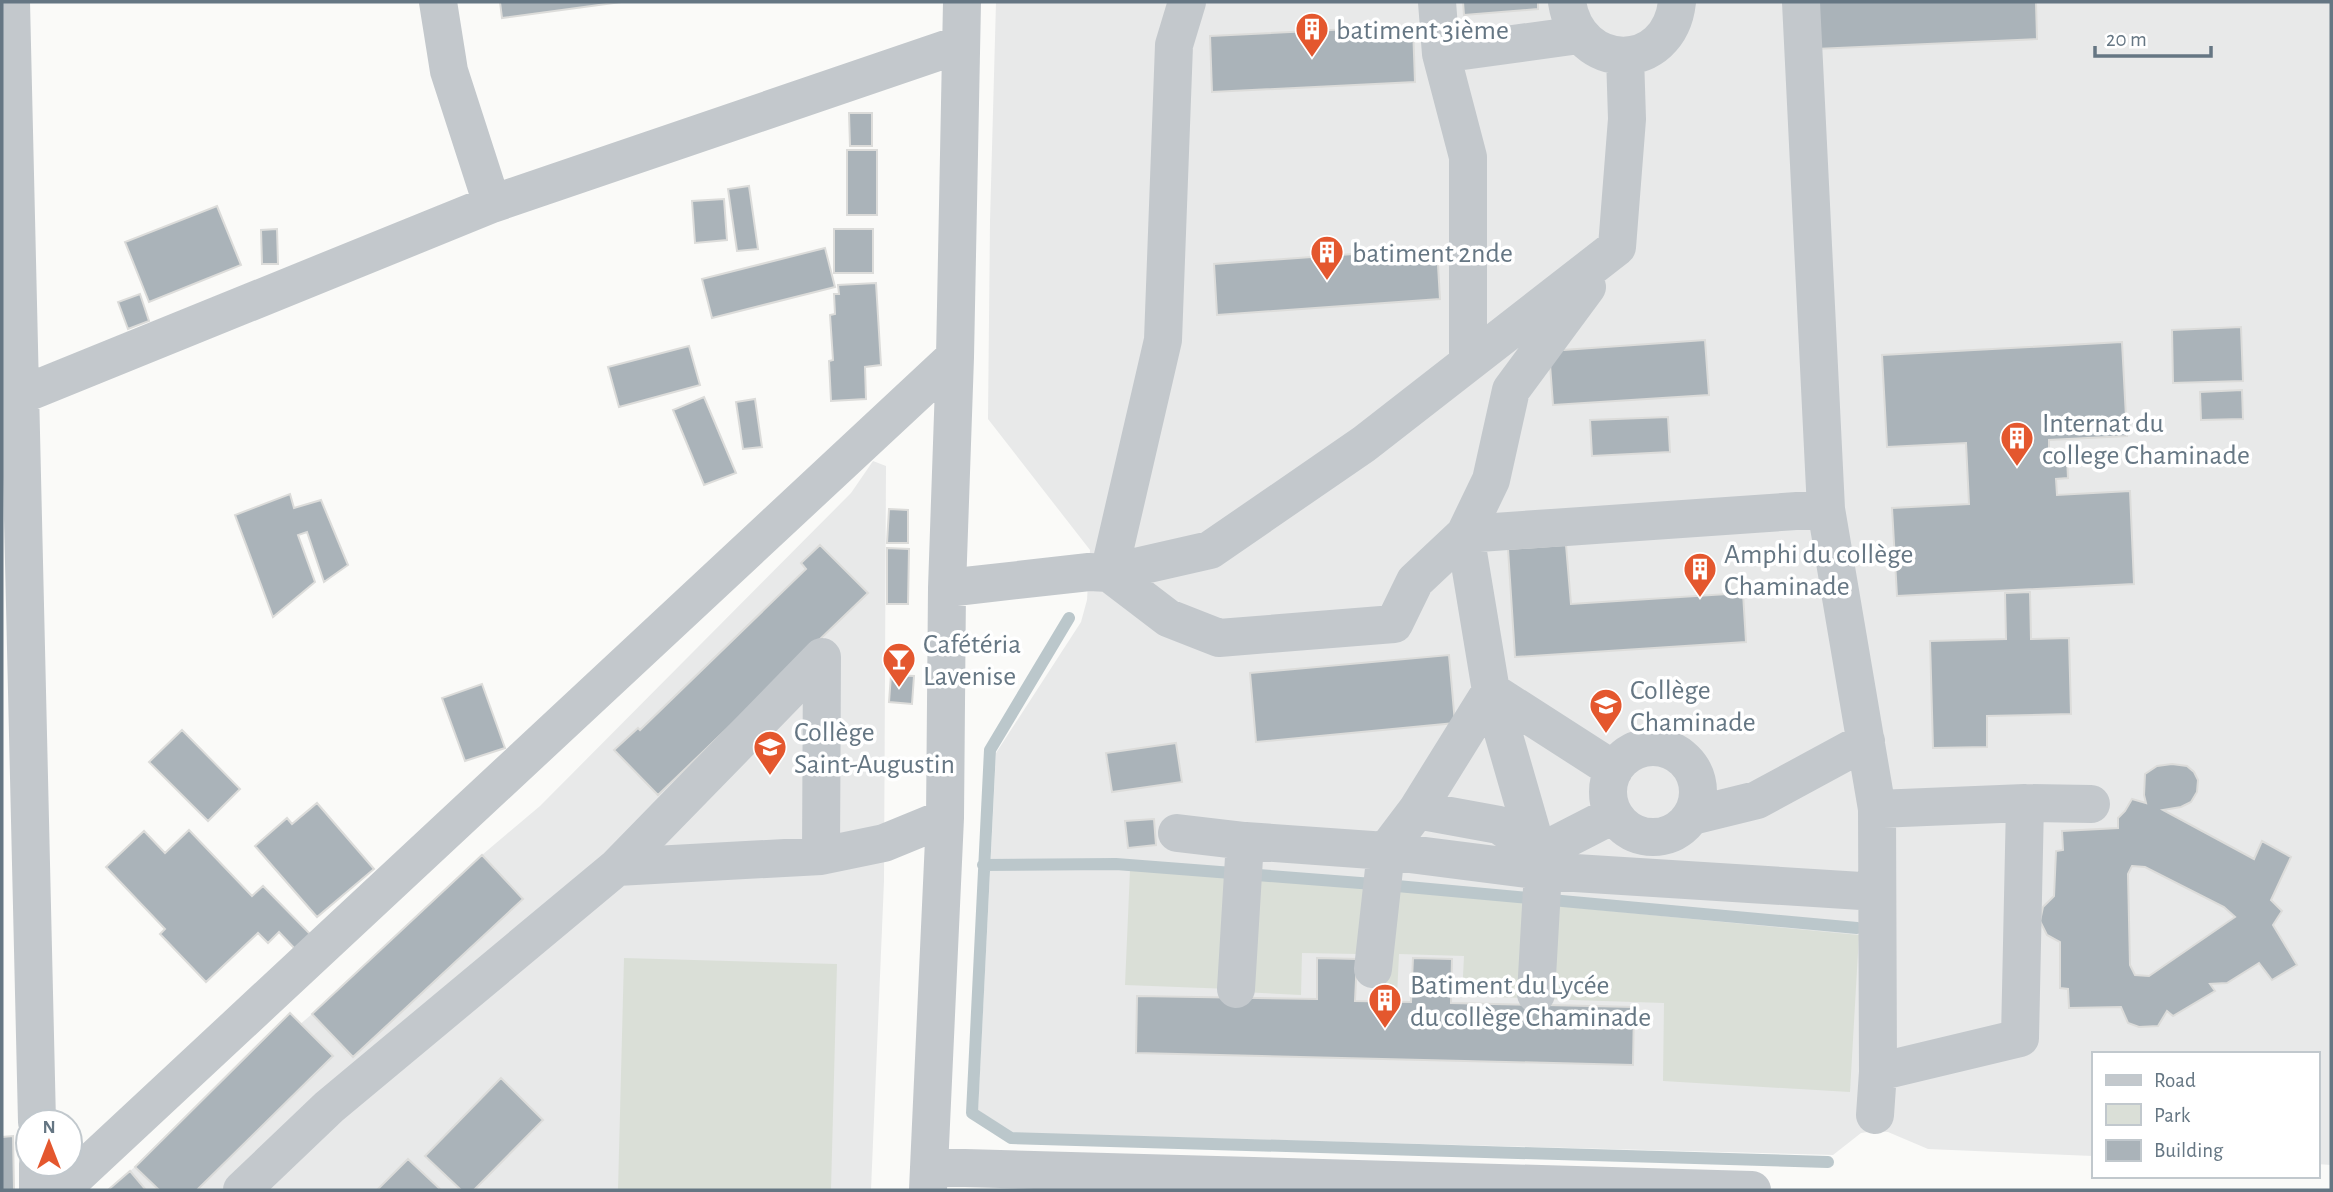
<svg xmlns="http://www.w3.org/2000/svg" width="2333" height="1192" viewBox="0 0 2333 1192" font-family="'Alegreya Sans',sans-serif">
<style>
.built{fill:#e8e9e9}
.green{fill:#dadfd7}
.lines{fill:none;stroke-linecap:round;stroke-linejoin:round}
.stream{stroke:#bbc7cb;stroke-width:12}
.building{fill:#aab3b9;stroke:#dcdcda;stroke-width:2;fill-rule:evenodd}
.minor{stroke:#c3c8cc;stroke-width:38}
.labels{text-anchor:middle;stroke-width:7;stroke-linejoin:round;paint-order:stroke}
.poi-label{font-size:28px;fill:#657683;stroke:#fff;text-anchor:start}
</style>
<rect width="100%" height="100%" fill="#fafaf8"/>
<path class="built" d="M996 2H2331V1165L2317 1164V1054H2093V1156L1928 1149 1888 1132 1874 1131 1861 1133 1833 1155 1013 1133 978 1110 996 753 1081 622 1087 600 1090 550 988 419 990 221Z
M873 461 886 466 884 881 871 1190H108L312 1014 482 855 540 806 851 493Z"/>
<path class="green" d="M1130 870 1236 876 1231 989 1125 985Z
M1247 878 1371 887 1357 954 1302 953 1301 995 1242 992Z
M1382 887 1536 903 1530 998 1462 996 1464 956 1399 954 1397 996H1378Z
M1548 905 1859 935 1850 1092 1663 1081 1664 1003 1542 999Z
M624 958 837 964 831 1190H618Z"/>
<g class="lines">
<path class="stream" d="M1069 618 990 750 972 1113 1011 1138 1828 1162
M983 865 1116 864 1386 885 1857 928"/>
</g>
<path class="building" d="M500 2H621L502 18Z
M1463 2H1538V9L1464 15Z
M1813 2H2036L2037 39 1815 49Z
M1413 26 1415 82 1212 92 1210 36Z
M849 113H872V146H850Z
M847 150H877V215H847Z
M749 186 758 249 737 251 728 189Z
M724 199 727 240 695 243 692 201Z
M217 206 241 265 149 302 125 242Z
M277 229 278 264H262L261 230Z
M834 229H873V273H834Z
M825 248 835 287 712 318 702 279Z
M1437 248 1440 299 1217 315 1214 264Z
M876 283 881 365 865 367 866 399 831 401 829 361 833 360 830 315 835 314 834 294H839L838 285Z
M140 294 149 321 128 329 118 302Z
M2241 327 2243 381 2173 383 2172 330Z
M1705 340 1709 395 1553 405 1549 351Z
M2122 342 2127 436 2049 440V458L2067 457 2068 478 2056 479 2057 495 2130 491 2134 584 1897 596 1892 508 1969 504 1966 443 1887 447 1882 355Z
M689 346 700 385 619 407 608 367Z
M2242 390 2243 419 2201 420 2200 392Z
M704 397 736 473 704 485 673 410Z
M755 399 762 447 743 449 736 402Z
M1668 417 1670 452 1592 456 1590 420Z
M290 494 294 508 321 500 348 565 324 582 307 532 298 535 315 582 273 617 235 515Z
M889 509 908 510V543H887Z
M820 545 868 593 658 795 614 750 638 728 640 730 806 569 801 563Z
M1566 545 1571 604 1743 593 1746 642 1515 657 1508 549Z
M887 548 909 549 908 604H887Z
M2030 592 2031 639 2069 638 2071 714 1987 716V747L1933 748 1930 641 2006 639 2005 593Z
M1449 655 1455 723 1256 742 1250 673Z
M891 675 914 676 912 704 889 702Z
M482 684 505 748 465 761 442 698Z
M182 730 240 789 208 821 149 762Z
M1176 743 1182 782 1112 792 1106 753Z
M2172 764 2187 766 2194 772 2198 780 2197 792 2191 802 2181 807 2163 810 2254 859 2262 841 2291 857 2271 900 2282 911 2273 925 2297 965 2272 980 2259 963 2227 983 2210 984 2215 991 2173 1016 2167 1011 2158 1026 2139 1027 2128 1023 2121 1007 2069 1008 2068 989 2060 988V942L2047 935 2040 921 2043 907 2054 896 2056 851 2063 850 2062 831 2118 828V818L2125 811 2132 799 2146 803 2144 795 2145 774 2157 766ZM2132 866 2145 867 2224 907 2235 917 2149 976 2135 975 2130 965 2128 874Z
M317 803 374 869 317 917 255 846 287 818 292 824Z
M1154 819 1156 845 1128 848 1125 821Z
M189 830 252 896 263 886 312 936 297 951 279 932 268 943 258 933 206 982 160 934 165 929 106 867 144 831 165 853Z
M482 855 523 899 353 1057 312 1014Z
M1317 958 1357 959 1355 1001 1411 1002 1413 958 1452 959 1451 1003 1634 1007 1633 1065 1136 1053 1137 996 1317 999Z
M290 1013 333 1056 197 1190H159L135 1167Z
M501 1078 543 1120 474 1190H461L425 1156Z
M13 1136 14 1190H2V1137Z
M408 1159 441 1190H377Z
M130 1171 146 1190H108Z"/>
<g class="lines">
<path class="minor" d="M11 2 37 1122
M438 2 449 71 492 204
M1437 2 1441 54 1579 35
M1567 2C1578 73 1669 74 1677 2
M1801 2 1826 509 1877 809 1878 1072 1875 1115
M1441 54 1468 157V363
M1625 56 1627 119 1617 247 1364 444 1210 550 1109 573 1168 618 1219 638 1394 624 1415 581 1465 534 1826 509
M2 403 492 204 961 44
M947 588 1089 572 1109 573 1163 340 1174 45 1187 2
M1608 792a45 45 0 1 1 90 0a45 45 0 1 1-90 0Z
M1877 809 2025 803 2091 804
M1417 810 1499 825 1539 853 1613 815
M1692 816 1757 800 1866 741
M1177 833 1245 841 1386 851 1543 871 1877 892
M821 856 822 657
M617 867 821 856 884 843 945 818
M1373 969 1386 851 1417 810 1491 691 1614 770
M1236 989 1245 841
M1536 994 1543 871 1491 691 1465 534 1491 480 1511 390 1587 287
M1878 1072 2020 1038 2025 803
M38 1164V1190
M929 1167 1752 1190
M61 1190 955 357
M242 1190 329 1107 617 867 822 657
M928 1190 945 818 947 588 955 357 962 2"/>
</g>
<defs>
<symbol id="building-pin" viewBox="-11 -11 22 30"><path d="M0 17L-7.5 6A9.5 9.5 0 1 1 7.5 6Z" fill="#e4572e" stroke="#fff"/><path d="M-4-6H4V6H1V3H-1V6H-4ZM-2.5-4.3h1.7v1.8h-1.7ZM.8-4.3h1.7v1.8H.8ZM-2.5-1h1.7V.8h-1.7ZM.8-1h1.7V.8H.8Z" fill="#fff"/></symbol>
<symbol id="bar-pin" viewBox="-11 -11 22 30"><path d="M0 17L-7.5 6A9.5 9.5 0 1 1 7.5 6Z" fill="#e4572e" stroke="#fff"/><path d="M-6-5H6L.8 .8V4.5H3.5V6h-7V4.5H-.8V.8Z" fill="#fff"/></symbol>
<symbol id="school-pin" viewBox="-11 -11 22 30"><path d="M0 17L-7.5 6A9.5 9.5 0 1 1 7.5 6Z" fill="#e4572e" stroke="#fff"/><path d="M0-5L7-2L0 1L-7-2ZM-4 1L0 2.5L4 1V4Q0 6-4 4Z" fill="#fff"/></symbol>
</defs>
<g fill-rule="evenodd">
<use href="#building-pin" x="1293" y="10" width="38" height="52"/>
<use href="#building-pin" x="1308" y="233" width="38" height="52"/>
<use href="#building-pin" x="1998" y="419" width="38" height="52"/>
<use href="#building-pin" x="1681" y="550" width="38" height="52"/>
<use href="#bar-pin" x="880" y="640" width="38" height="52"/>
<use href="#school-pin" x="1587" y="686" width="38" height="52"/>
<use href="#school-pin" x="751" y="728" width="38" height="52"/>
<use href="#building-pin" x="1366" y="981" width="38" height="52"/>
</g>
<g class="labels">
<g class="poi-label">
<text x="1336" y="39">batiment 3ième</text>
<text x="1352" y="262">batiment 2nde</text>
<text x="2042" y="432">Internat du<tspan x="2042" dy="32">college Chaminade</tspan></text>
<text x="1724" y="563">Amphi du collège<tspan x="1724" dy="32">Chaminade</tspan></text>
<text x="923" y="653">Cafétéria<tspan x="923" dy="32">Lavenise</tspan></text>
<text x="1630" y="699">Collège<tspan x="1630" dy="32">Chaminade</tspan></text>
<text x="794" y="741">Collège<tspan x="794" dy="32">Saint-Augustin</tspan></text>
<text x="1410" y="994">Batiment du Lycée<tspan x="1410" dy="32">du collège Chaminade</tspan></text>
</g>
</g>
<rect width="2333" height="1192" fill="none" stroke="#657683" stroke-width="7"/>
<rect x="2092" y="1052" width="228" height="126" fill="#ffffff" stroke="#c1c8cd" stroke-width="2"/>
<rect x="2106" y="1075" width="35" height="10" fill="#c3c8cc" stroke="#c1c8cd" stroke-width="2"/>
<text x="2154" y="1087" font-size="21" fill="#657683">Road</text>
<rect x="2106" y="1104" width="35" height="21" fill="#dadfd7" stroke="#c1c8cd" stroke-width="2"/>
<text x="2154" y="1122" font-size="21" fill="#657683">Park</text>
<rect x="2106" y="1140" width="35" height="21" fill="#aab3b9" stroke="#c1c8cd" stroke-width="2"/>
<text x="2154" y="1157" font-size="21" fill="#657683">Building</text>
<g transform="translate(49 1143)"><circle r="33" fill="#ffffff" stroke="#c1c8cd" stroke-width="2"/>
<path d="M0-5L12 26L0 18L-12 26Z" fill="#e4572e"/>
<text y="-10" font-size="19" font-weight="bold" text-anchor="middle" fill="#657683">N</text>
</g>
<path d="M2095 46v10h116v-10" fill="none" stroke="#657683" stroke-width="3.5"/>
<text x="2106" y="46" font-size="21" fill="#657683" stroke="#ffffff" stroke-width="5" paint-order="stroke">20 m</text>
</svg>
